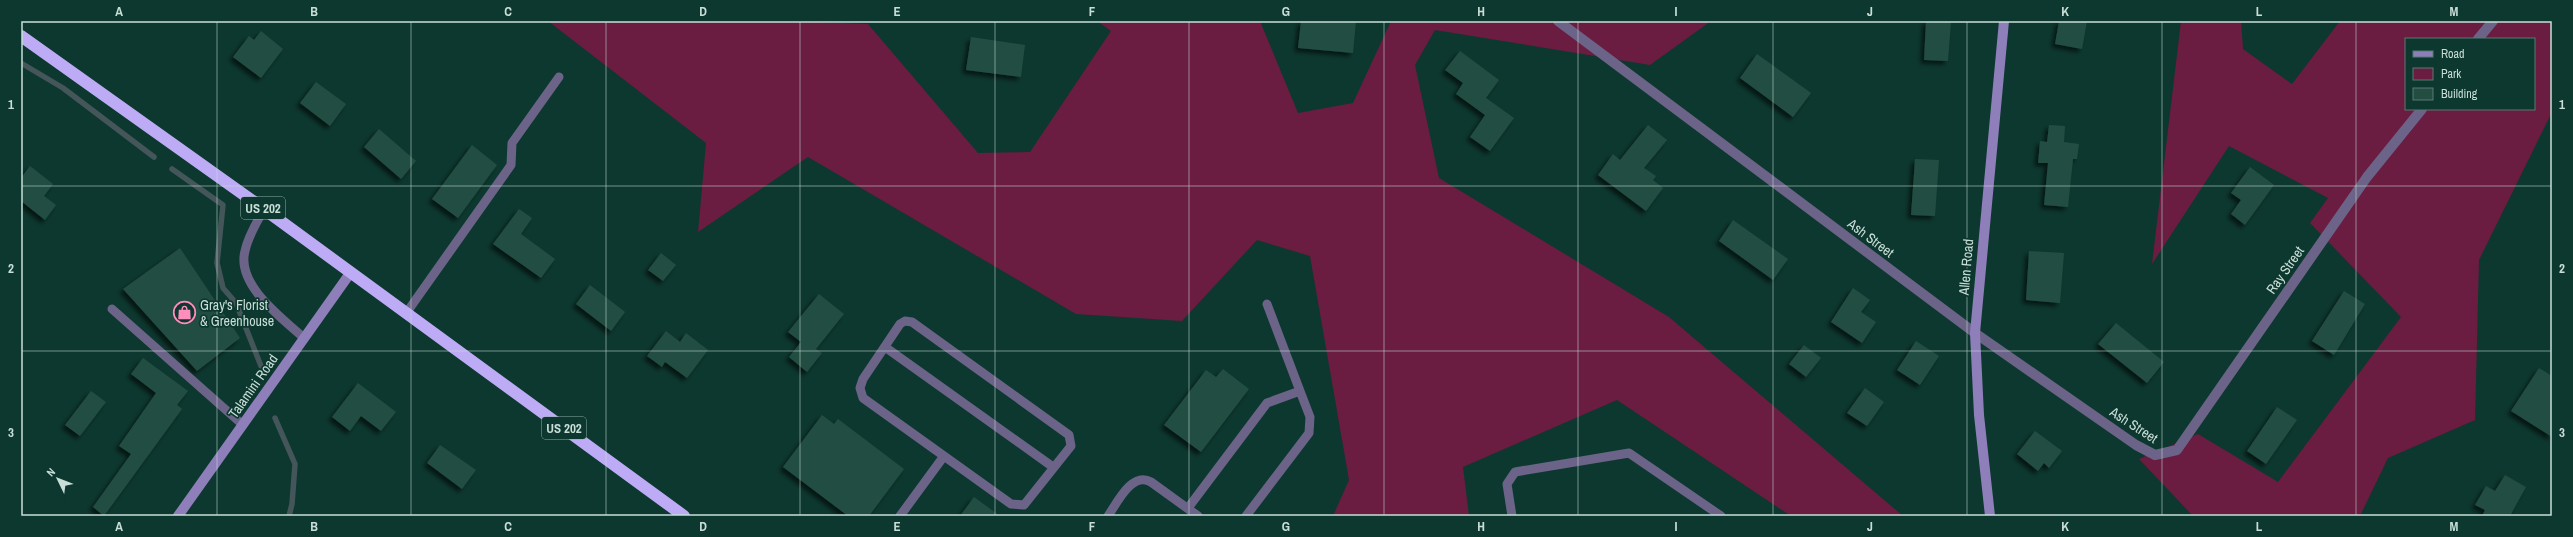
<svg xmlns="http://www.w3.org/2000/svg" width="2573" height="537" viewBox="0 0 2573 537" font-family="'Archivo Narrow',sans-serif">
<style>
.green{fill:#6a1c41;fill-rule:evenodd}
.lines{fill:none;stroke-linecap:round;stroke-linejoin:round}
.stream{stroke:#45565a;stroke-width:5.5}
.building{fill:#244d42;filter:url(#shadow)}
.lane{stroke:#6c6388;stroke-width:9}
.street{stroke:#6c6388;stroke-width:10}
.secondary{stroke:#8e7fba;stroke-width:10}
.highway{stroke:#bdacf5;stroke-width:12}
.grid{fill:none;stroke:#c8ded7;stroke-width:1;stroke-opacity:0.55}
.labels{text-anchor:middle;stroke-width:3.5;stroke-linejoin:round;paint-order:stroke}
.shield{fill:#0d382f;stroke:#90aca5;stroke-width:1}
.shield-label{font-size:13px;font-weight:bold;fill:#c8ded7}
.street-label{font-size:14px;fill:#c8ded7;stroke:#0d382f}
.poi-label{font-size:14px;fill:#c8ded7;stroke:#0d382f;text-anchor:start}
.neatline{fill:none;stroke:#c8ded7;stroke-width:1.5}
.grid-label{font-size:13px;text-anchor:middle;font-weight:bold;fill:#c8ded7}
</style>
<defs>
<filter id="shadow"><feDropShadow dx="-3.5" dy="3.5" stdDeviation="2" flood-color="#0009"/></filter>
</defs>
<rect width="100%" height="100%" fill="#0d382f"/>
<path class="green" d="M548 21H797L868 24 978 153 1030 152 1111 31 1097 21H1260L1298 113 1353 103 1391 21H1711L1650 65 1435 30 1415 65 1439 178 1669 317 1903 516H1791L1617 400 1463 467 1469 516H1333L1349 480 1310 256 1257 240 1182 321 1076 314 808 157 698 232 706 143Z
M2181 21H2241L2243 49 2292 84 2340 21H2552V112L2479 260 2475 420 2388 458 2360 516H2193L2139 459 2198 434 2278 482 2401 317 2310 223 2328 198 2229 146 2152 264ZM2406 39H2534V109H2406Z"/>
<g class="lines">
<path class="stream" d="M21 63 63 88 154 157
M172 169 223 205 217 263 223 288 236 303 261 366
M275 418 295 464 292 504 289 516"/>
</g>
<path class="building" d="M1301 21H1356L1353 53 1298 48Z
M1926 21H1951L1948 61 1924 60Z
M2059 21H2087L2082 49 2055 44Z
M261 31 283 49 261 78 233 57 249 36 254 40Z
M971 37 1025 45 1021 77 966 70Z
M1460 51 1499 80 1486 98 1514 118 1490 151 1470 137 1485 115 1456 94 1463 83 1445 70Z
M1757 54 1811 93 1793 117 1740 78Z
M316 82 346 104 330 126 300 103Z
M1648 125 1667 140 1644 168 1656 176 1653 180 1663 188 1646 211 1598 175 1613 154 1620 160Z
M2049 125 2065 126 2064 142 2079 144 2077 159H2073L2068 207 2044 205 2048 163H2038L2040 141 2047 142Z
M379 129 416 161 401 179 364 147Z
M472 145 497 165 458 218 432 199Z
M1915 159 1939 160 1935 216 1911 215Z
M30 166 53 184 44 196 56 205 45 220 21 201V178Z
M2250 167 2274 185 2245 225 2231 214 2241 200 2231 193Z
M519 209 532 218 521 234 555 259 541 278 493 244Z
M1733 220 1788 259 1773 280 1719 241Z
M180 248 240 338 197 371 123 289Z
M2029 251 2064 253 2060 303 2026 300Z
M661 253 676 265 663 281 648 270Z
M590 285 625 312 611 331 576 304Z
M1853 288 1870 300 1861 312 1876 322 1862 343 1831 322Z
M2344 291 2365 304 2334 355 2312 341Z
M819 294 844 314 816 349 822 353 807 372 789 357 801 342 788 332Z
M2116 323 2164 362 2147 383 2098 344Z
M666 331 680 342 686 333 708 350 687 378 665 362 662 367 647 356Z
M1916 341 1939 356 1920 385 1897 370Z
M1804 345 1821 358 1806 377 1789 364Z
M143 358 188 391 177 405 182 409 104 516 93 507 131 454 119 446 156 393 131 374Z
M2539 368 2552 376V437L2511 411Z
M1223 369 1249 389 1201 452 1164 425 1206 370 1216 377Z
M358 383 396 412 381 431 361 416 350 431 332 417Z
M1865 388 1884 402 1867 426 1847 413Z
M91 391 106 402 80 436 65 425Z
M2277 407 2297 420 2266 464 2247 451Z
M822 415 834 424 838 419 904 469 869 516H848L783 467Z
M2035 431 2062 451 2049 468 2044 463 2038 471 2017 454Z
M440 445 476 470 462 489 427 463Z
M2505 475 2526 487 2510 516H2482L2485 510 2475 505 2486 486 2495 491Z
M974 497 1000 516H960Z"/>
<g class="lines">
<path class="lane" d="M264 209C257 222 248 236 245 251 236 285 282 318 304 338
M1267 304 1300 391
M112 309 243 425
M407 312 511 165 512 143 559 77
M905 321 912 322 1069 435 1071 446 1024 505 1011 504 863 398 860 388 863 379 900 324Z
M885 347 1053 467
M1188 508 1267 403 1300 391 1310 417 1309 433 1246 516
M900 516 944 456
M1108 516C1117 503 1132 471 1151 482L1198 516
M1512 516 1507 484 1515 472 1629 453 1721 516"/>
<path class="street" d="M1558 21 1975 333 2136 445 2155 455 2177 450 2367 177 2422 109
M2478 39 2493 21"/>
<path class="secondary" d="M178 516 351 272
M1990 516 1979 415 1975 333 2004 21"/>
<path class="highway" d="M21 36 264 209 684 516"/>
</g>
<path class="grid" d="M217 21V516M411 21V516M606 21V516M800 21V516M995 21V516M1189 21V516M1384 21V516M1578 21V516M1773 21V516M1967 21V516M2162 21V516M2356 21V516M21 186H2552M21 351H2552"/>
<defs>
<symbol id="shop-ring" viewBox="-11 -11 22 22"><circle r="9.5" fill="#0d382f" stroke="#fe8ebc" stroke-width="1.5"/><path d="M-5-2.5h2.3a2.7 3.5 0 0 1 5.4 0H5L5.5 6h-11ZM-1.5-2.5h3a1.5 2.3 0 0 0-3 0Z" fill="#fe8ebc"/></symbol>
</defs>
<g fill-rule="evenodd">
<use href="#shop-ring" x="172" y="300" width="25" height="25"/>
</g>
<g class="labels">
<g class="shield">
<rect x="241" y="197" width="44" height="22" rx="3"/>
<rect x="542" y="417" width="44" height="22" rx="3"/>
</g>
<g class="shield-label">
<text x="263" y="213">US 202</text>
<text x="564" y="433">US 202</text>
</g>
<g class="street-label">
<text transform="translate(1871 238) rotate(37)" y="5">Ash Street</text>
<text transform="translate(1966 267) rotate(-85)" y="5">Allen Road</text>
<text transform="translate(2285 270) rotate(-55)" y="5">Ray Street</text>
<text transform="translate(253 386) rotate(-55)" y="5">Talamini Road</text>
<text transform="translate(2134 425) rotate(33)" y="5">Ash Street</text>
</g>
<g class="poi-label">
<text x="200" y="310">Gray's Florist<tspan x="200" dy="16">&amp; Greenhouse</tspan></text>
</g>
</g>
<rect width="2573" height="537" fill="none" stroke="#0d382f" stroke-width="44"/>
<rect x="2405" y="38" width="130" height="72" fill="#0d382f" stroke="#587a72"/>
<rect x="2413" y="51" width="20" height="6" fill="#8e7fba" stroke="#587a72"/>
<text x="2441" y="58" font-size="12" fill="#c8ded7">Road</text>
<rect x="2413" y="68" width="20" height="12" fill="#6a1c41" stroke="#587a72"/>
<text x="2441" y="78" font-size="12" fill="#c8ded7">Park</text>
<rect x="2413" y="88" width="20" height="12" fill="#244d42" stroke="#587a72"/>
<text x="2441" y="98" font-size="12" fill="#c8ded7">Building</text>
<g transform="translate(58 479) rotate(313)" stroke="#0d382f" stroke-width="3" paint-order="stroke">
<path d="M0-3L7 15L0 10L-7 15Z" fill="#c8ded7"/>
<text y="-6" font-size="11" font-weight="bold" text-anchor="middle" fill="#c8ded7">N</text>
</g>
<rect x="22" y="22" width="2529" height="493" class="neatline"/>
<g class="grid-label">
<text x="119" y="16">A</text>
<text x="314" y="16">B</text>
<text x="508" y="16">C</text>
<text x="703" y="16">D</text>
<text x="897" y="16">E</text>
<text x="1092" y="16">F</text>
<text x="1286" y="16">G</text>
<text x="1481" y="16">H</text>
<text x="1676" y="16">I</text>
<text x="1870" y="16">J</text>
<text x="2065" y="16">K</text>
<text x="2259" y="16">L</text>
<text x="2454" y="16">M</text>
<text x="11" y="109">1</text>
<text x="2562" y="109">1</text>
<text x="11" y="273">2</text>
<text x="2562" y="273">2</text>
<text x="11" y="437">3</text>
<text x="2562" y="437">3</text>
<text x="119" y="531">A</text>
<text x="314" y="531">B</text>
<text x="508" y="531">C</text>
<text x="703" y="531">D</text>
<text x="897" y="531">E</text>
<text x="1092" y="531">F</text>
<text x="1286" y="531">G</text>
<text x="1481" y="531">H</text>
<text x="1676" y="531">I</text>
<text x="1870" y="531">J</text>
<text x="2065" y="531">K</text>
<text x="2259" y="531">L</text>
<text x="2454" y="531">M</text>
</g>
</svg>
